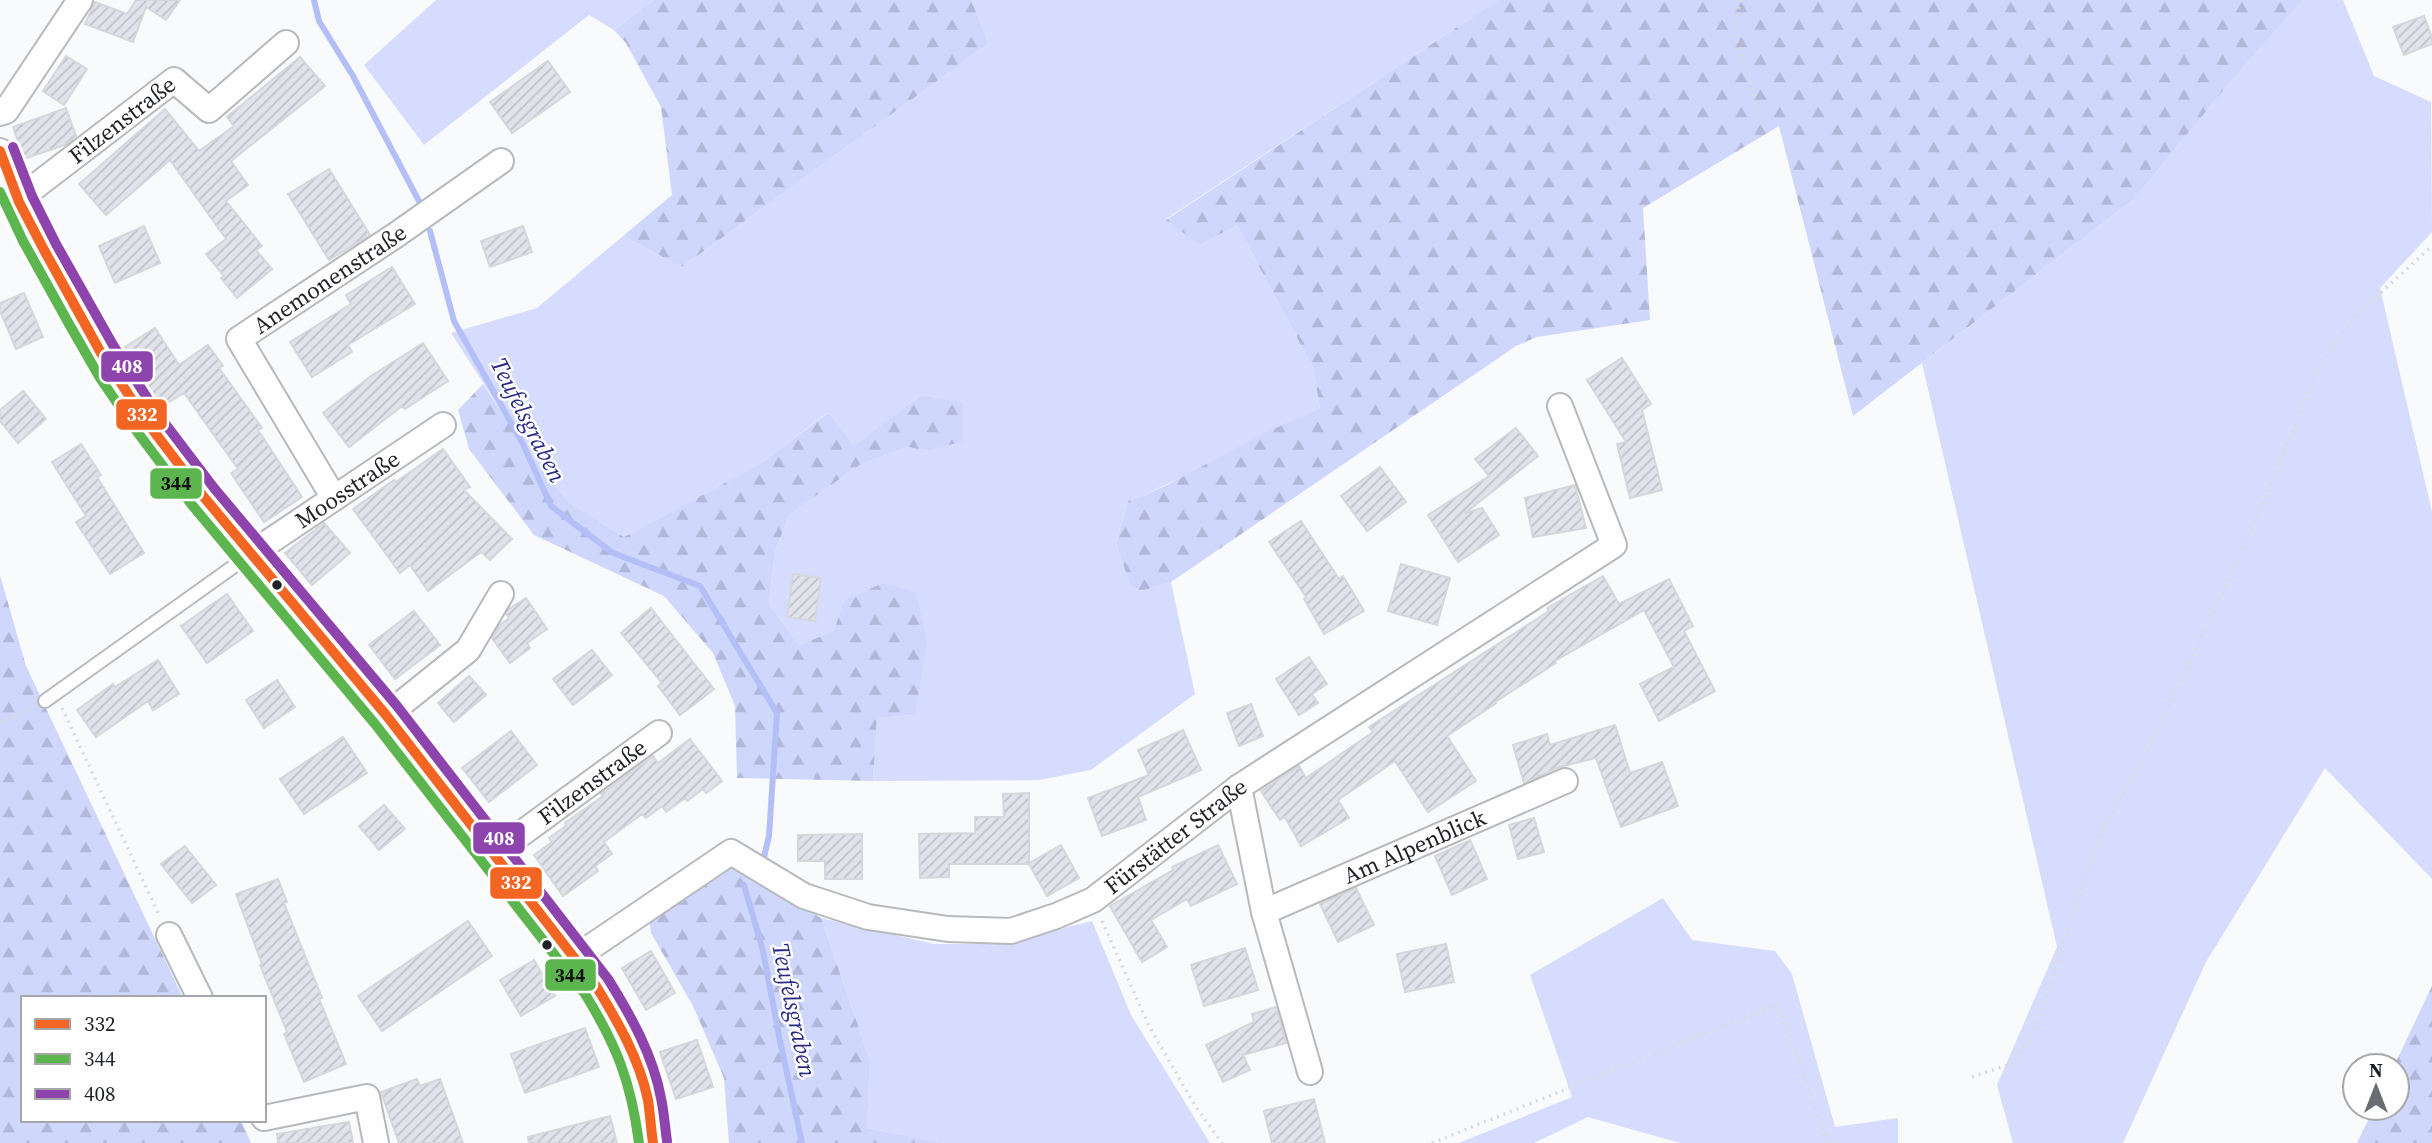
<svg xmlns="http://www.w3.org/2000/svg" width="2432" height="1143" viewBox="0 0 2432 1143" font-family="'Source Serif 4',serif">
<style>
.grass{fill:#d5dcfd}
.forest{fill:url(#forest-firs)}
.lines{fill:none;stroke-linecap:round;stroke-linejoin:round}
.stream{stroke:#b4bff8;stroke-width:6}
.building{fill:url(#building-hatch);stroke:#d6d7dc;stroke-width:2}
.service-casing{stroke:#b8b9bc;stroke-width:16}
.minor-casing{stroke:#b8b9bc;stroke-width:28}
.path{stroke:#dbdbdc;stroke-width:3.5;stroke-dasharray:2 5;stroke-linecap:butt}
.service{stroke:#fefeff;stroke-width:12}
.minor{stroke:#fefeff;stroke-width:24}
.bus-1-casing{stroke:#fff;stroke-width:16}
.bus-2-casing{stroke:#fff;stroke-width:16}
.bus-3-casing{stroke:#fff;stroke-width:16}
.bus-1{stroke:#f26522;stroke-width:10}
.bus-2{stroke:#5db54f;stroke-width:10}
.bus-3{stroke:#8e44ad;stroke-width:10}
.bus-dot{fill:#1f2127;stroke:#fff;stroke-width:2.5}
.labels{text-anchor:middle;stroke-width:5;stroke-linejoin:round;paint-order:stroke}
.street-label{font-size:23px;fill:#1f2127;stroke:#fff}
.water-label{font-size:24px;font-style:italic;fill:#292a85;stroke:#fff}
.line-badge{stroke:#fff;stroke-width:2.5}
.badge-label{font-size:19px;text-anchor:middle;font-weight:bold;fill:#fff}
.pale-badge-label{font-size:19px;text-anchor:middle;font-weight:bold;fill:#111}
</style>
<defs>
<pattern id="forest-firs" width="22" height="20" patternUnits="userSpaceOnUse" patternTransform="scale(1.75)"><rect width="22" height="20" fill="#cfd7fd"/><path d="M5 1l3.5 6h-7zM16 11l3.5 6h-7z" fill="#b1b8d9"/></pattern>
<pattern id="building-hatch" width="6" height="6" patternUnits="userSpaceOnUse" patternTransform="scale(1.75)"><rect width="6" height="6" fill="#e1e3ea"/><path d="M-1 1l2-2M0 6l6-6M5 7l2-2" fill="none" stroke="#c1c2c9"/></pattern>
</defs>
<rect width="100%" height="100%" fill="#f9fafc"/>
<path class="grass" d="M436 0H654L614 30 589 15 424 145 364 65Z
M971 0H1498L1166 219 1200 245 1237 225 1313 368 1320 408C1255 438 1194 475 1128 501L1116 544 1131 587 1142 591 1171 582 1195 694 1091 770 1039 780 873 781 877 718 915 715 883 583 844 600 835 631 799 645 769 604 775 552 789 515 861 464 908 447 929 451 920 396 854 445 827 413 758 465 624 537 570 503 528 452 451 333 537 308 623 236 682 267 989 43Z
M2303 0H2343L2374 76 2431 102 2432 232 2380 288 2432 512V879L2325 768 2206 962 2123 1143H2013L1997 1085 2057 947 1922 363 2134 199 2231 81Z
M1663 898 1692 940 1775 951 1792 974 1835 1127 1898 1118V1143H1680L1588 1117 1534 1143H1459L1572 1097 1530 975Z
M821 918 934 944H999L1092 921 1131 1015 1210 1143H945L867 1128 870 1060Z"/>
<path class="forest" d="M654 0H971L989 43 682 267 623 236 672 195 661 107 626 43 614 30Z
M1498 0H2303L2231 81 2134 199 1853 416 1779 126 1643 208 1650 320 1537 337 1516 346 1171 582 1142 591 1131 587 1116 544 1128 501 1163 487 1263 434 1320 408 1313 368 1237 225 1200 245 1166 220Z
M483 384 528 452 570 503 624 537 758 465 828 413 854 445 920 396 962 402 963 441 929 451 908 447 861 464 789 515 775 552 769 604 799 645 834 631 844 600 883 583 916 592 927 642 915 715 877 718 873 781 737 778 735 706 713 653 664 596 534 535 469 449 458 410Z
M0 575 26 666 183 998H23V1120H241L251 1143H0Z
M730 862 821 918 870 1060 867 1128 945 1143H729L724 1078 693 1006 651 933 649 919Z
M2432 986V1143H2357L2374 1108H2397V1066H2394Z"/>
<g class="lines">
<path class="stream" d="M314 0 319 21 353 76 421 205
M430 231 454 321 523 444 551 506 613 553 700 586 777 713 769 836 764 857
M744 885 763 951 780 1041 802 1143"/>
</g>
<path class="building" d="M136 0H180L166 20 146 7 133 42 85 24 95 2 127 14Z
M2424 16 2432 37V44L2404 55 2393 27Z
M66 56 87 69 64 105 43 91Z
M300 57 325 86 231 161 248 185 226 201 262 246 256 250 272 269 237 298 221 278 224 276 206 254 226 239 170 160 106 215 79 184 165 109 199 151 234 126 227 117Z
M548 61 570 92 512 133 490 102Z
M66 108 76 136 67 144 24 159 13 127Z
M329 169 370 235 329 260 288 194Z
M144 226 160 263 115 283 99 246Z
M523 226 532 252 490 267 481 241Z
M392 267 415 304 348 345 352 352 312 377 290 342 351 304 346 295Z
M24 293 43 337 16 349 0 311V303Z
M155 328 179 365 208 345 223 366 219 368 262 428 258 430 302 497 264 522 231 473 238 469 184 393 161 407 142 378 139 380 120 350Z
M423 343 448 381 405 409 402 406 349 447 323 413 371 376Z
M1622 358 1651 404 1642 410 1662 490 1630 498 1617 444 1626 442 1587 380Z
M23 391 46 419 18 443 0 421V410Z
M1516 428 1538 456 1465 513 1482 508 1499 535 1458 562 1428 515 1489 476 1475 459Z
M81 444 101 475 97 477 144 553 110 574 76 522 86 516 52 462Z
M443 449 470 487 464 490 512 539 490 560 481 552 428 591 410 565 400 573 353 509 394 480 396 482Z
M1380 467 1406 502 1367 531 1341 496Z
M1575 485 1586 528 1533 537 1525 498Z
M1301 521 1339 579 1343 576 1364 611 1324 634 1304 599 1306 597 1269 542Z
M324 523 350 553 312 585 285 553Z
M1401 564 1450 578 1437 625 1388 611Z
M793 574 821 578 815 621 787 617Z
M1603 576 1619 604 1669 579 1693 626 1684 631 1715 691 1659 721 1640 684 1674 667 1644 610 1555 661 1556 663 1495 702 1496 703 1447 736 1476 781 1428 812 1395 761 1338 800 1349 818 1301 846 1285 817 1280 820 1261 791 1299 766 1306 778 1373 732 1369 727 1549 611 1547 608Z
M227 594 253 631 207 663 181 626Z
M526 598 547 629 527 643 530 648 510 663 492 638 501 624 509 618 506 614 509 609Z
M651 608 714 689 680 715 658 686 662 683 621 633Z
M414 611 440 645 395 679 369 645Z
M592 650 612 675 573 705 553 679Z
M1309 657 1327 684 1312 694 1318 703 1299 715 1276 679Z
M158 660 179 694 153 710 148 701 96 737 77 710 113 684 115 687Z
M469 676 486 695 454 722 438 703Z
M277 680 295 707 264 728 246 700Z
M1251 704 1263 736 1239 746 1227 713Z
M1615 725 1630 773 1662 762 1678 806 1621 827 1596 758 1559 767 1524 783 1513 745 1547 734 1550 745Z
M1183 730 1201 770 1138 797 1146 820 1102 836 1088 798 1149 775 1138 750Z
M511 731 537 765 489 802 462 768Z
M343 737 367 773 304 814 280 779Z
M690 739 722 781 706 793 703 789 687 801 685 798 666 812 662 806 646 818 642 814 604 842 612 854 595 866 598 871 563 896 534 855 552 842 549 838 566 826 565 823 603 796 601 794 653 756 658 763Z
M1029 793V863L1061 845 1079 878 1047 896 1029 864H949V877L920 878 919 834 975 833V817H1004L1003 794Z
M384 805 405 829 379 850 359 826Z
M1534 818 1544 852 1518 859 1509 825Z
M862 834V879H825V861H798V835Z
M1470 840 1487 879 1452 895 1435 856Z
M1218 845 1237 884 1191 906 1187 899 1151 920 1167 947 1142 962 1110 906 1173 870 1172 867Z
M185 846 216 885 192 903 161 864Z
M278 879 287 902 284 903 322 998 319 999 346 1064 304 1082 284 1034 287 1032 260 965 262 964 236 894Z
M1356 888 1374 925 1338 942 1320 904Z
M468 921 492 956 382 1031 358 996Z
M1446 944 1454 982 1405 992 1397 954Z
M1245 948 1258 990 1204 1006 1191 965Z
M651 951 675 993 646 1010 622 968Z
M534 960 555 996 521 1016 500 980Z
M1276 1007 1286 1043 1243 1055 1250 1070 1223 1082 1206 1045 1254 1022 1252 1014Z
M585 1028 599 1067 525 1093 511 1054Z
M697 1040 713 1087 676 1099 660 1052Z
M417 1079 420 1086 440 1079 463 1143H399L381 1092Z
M1314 1099 1325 1143H1272L1264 1111Z
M610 1116 617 1143H529L528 1137Z
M349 1122 353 1143H278L277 1134Z"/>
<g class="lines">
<defs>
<path id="service" d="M45 701 251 554"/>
<g id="minor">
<path d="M0 113 6 111 80 0"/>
<path d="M0 151C14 197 38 240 61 282 87 329 114 377 146 421 219 524 307 616 386 715 422 760 456 808 492 854 561 942 648 1022 653 1143"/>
<path id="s1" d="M19 199 174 80 209 110 286 43"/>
<path id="s2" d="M334 498 239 339 396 235 501 161"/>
<path id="s3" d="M251 554 443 425"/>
<path d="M386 716 468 650 501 594"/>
<path d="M1239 787 1264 912 1310 1072"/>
<path id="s4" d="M492 855 659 733"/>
<path id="s5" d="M1264 912 1565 781"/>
<path d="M169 935 200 998"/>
<path id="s6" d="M576 957 731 852 804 896 868 917 948 929 1011 931 1056 916 1093 900 1239 787 1614 545 1560 406"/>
<path d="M264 1118 367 1097 376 1143"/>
</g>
</defs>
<use href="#service" class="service-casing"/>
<use href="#minor" class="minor-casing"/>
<path class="path" d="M1740 0 1734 35 1750 77 1761 123
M62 708 160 917
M0 723 31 708
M1102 921 1150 1028 1194 1104 1222 1143
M1972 1077 2014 1063 2037 1026 2080 892 2104 828 2158 731 2258 516 2316 376 2337 340 2363 309 2432 246
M1432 1143 1778 1004 1827 1140 1842 1143"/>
<use href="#service" class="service"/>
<use href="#minor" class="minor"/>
<defs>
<path id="bus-1" d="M0 151 19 202 44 250 101 353 146 421 203 496 386 715 596 986C618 1022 639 1058 648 1100 650 1114 651 1129 653 1143"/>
<path id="bus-2" d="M0 192 23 241 69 324 100 378 135 429 192 505 375 724 585 994C617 1046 631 1082 639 1143"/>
<path id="bus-3" d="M13 147 32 196 56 244 113 345 157 413 214 488 397 706 608 979C631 1016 653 1055 661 1098 664 1112 665 1127 667 1141"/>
</defs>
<use href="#bus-1" class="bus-1-casing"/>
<use href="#bus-2" class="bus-2-casing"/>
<use href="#bus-3" class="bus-3-casing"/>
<use href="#bus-1" class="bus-1"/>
<use href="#bus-2" class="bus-2"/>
<use href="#bus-3" class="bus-3"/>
</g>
<g class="bus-dot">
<circle cx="277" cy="585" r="6"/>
<circle cx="547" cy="945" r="6"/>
</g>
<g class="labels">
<g class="street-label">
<text dy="8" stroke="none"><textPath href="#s1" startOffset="130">Filzenstraße</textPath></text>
<text dy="8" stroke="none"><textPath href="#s2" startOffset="294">Anemonenstraße</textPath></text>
<text dy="8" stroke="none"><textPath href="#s3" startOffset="116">Moosstraße</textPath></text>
<text dy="8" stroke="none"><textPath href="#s4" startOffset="124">Filzenstraße</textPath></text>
<text dy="8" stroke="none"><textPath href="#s6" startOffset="676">Fürstätter Straße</textPath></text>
<text dy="8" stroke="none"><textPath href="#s5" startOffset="164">Am Alpenblick</textPath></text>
</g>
<g class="water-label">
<text transform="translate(528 420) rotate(63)" y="8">Teufelsgraben</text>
<text transform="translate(794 1010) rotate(78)" y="8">Teufelsgraben</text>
</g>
</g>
<g class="line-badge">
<rect x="100" y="350" width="54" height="33" rx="7" fill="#8e44ad"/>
<rect x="115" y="398" width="53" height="33" rx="7" fill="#f26522"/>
<rect x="149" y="467" width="54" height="33" rx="7" fill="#5db54f"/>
<rect x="472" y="821" width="54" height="34" rx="7" fill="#8e44ad"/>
<rect x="489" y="866" width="54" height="34" rx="7" fill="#f26522"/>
<rect x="544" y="958" width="53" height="34" rx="7" fill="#5db54f"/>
</g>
<g class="badge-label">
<text x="127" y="373">408</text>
<text x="142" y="421">332</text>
<text x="499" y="845">408</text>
<text x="516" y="889">332</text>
</g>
<g class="pale-badge-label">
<text x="176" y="490">344</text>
<text x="570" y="982">344</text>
</g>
<rect x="21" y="996" width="245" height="126" fill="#ffffff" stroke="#a5a6a9" stroke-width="2"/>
<rect x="35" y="1019" width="35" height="10" fill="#f26522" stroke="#a5a6a9" stroke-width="2"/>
<text x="84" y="1031" font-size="21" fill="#1f2127">332</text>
<rect x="35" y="1054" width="35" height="10" fill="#5db54f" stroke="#a5a6a9" stroke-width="2"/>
<text x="84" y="1066" font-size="21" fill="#1f2127">344</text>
<rect x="35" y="1089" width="35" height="10" fill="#8e44ad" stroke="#a5a6a9" stroke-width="2"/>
<text x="84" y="1101" font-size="21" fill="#1f2127">408</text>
<g transform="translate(2376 1087)"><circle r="33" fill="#ffffff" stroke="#a5a6a9" stroke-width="2"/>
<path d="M0-5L12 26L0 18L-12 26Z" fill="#6b6d72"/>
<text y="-10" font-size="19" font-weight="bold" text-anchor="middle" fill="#1f2127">N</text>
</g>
</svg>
